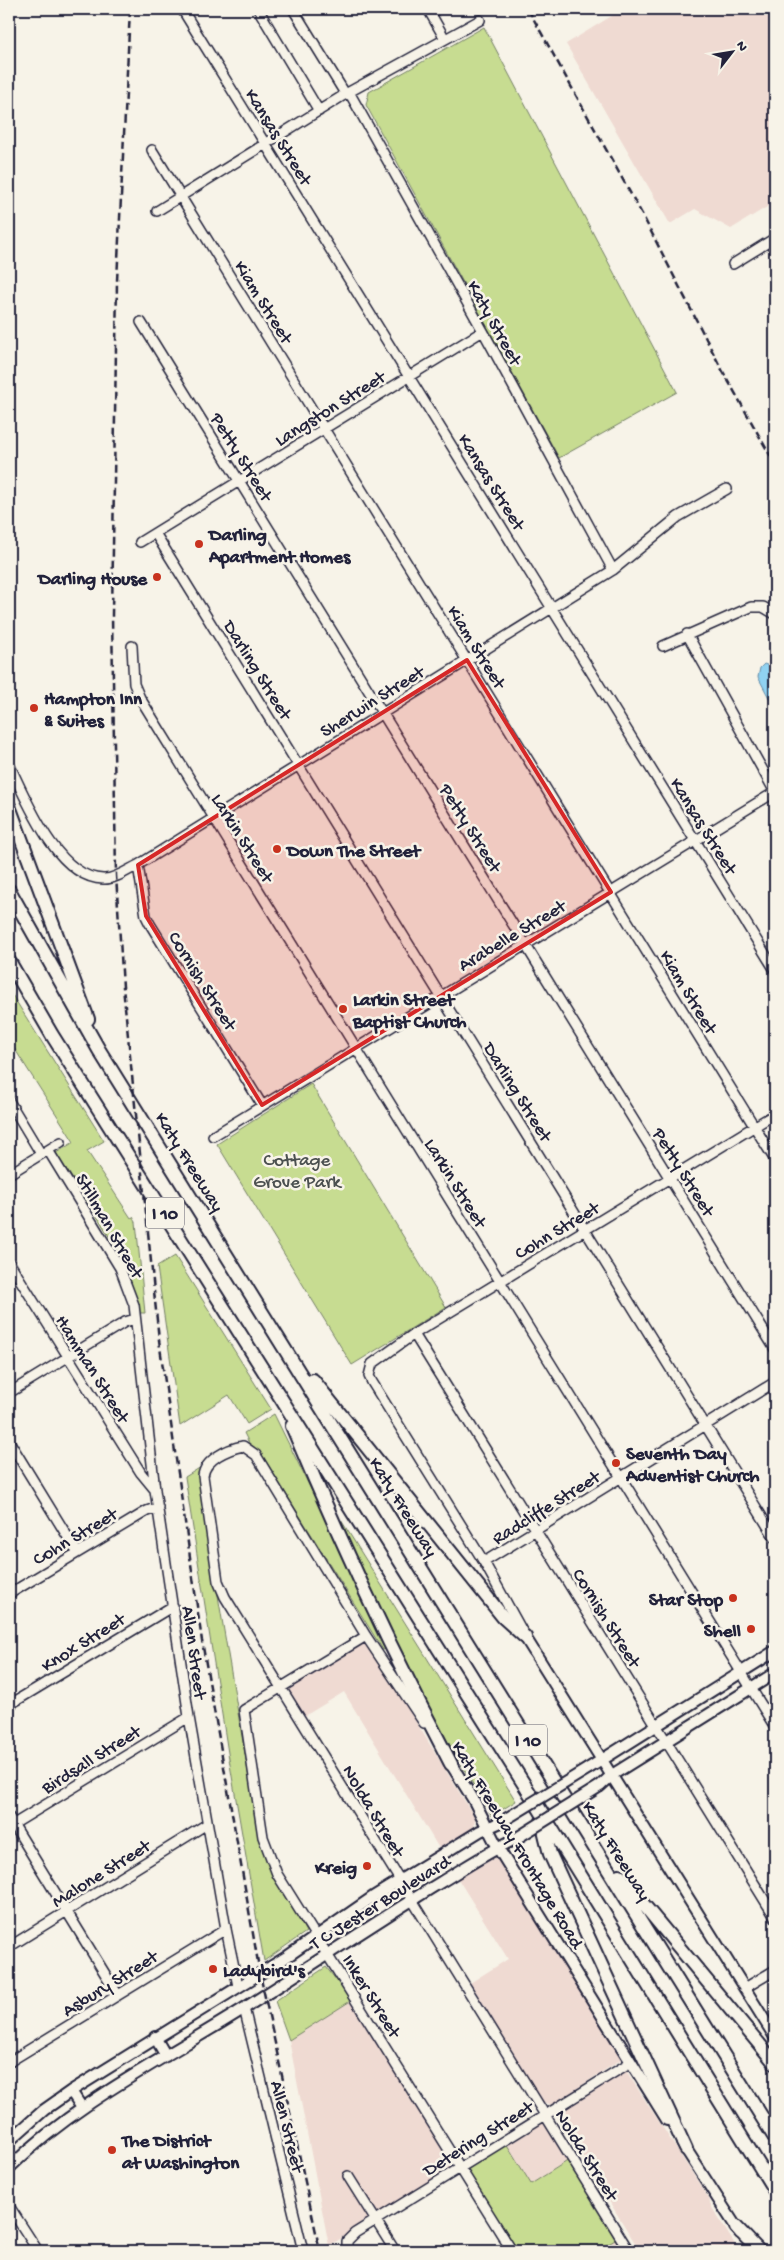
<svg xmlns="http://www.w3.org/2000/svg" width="784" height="2260" viewBox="0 0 784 2260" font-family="'Gochi Hand',sans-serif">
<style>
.built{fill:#efdad2}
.green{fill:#c7dc91;stroke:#747f66}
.water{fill:#90d2f1;stroke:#648ca8}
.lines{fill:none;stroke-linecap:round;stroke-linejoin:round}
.minor-casing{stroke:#22223b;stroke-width:12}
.major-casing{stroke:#22223b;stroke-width:14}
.highway-casing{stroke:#22223b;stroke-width:16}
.minor{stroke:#f7f3e8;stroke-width:9}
.major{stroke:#f7f3e8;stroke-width:10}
.highway{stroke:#f7f3e8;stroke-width:12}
.rail{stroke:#22223b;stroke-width:2.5;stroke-dasharray:8 4;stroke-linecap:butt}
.major-bridge-casing{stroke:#22223b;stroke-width:14;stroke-linecap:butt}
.major-bridge{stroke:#f7f3e8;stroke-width:10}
.marked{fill:#d62828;fill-opacity:0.2;stroke:#d62828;stroke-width:4;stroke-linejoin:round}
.poi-dot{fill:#c8321e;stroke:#f7f3e8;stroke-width:2}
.labels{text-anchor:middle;stroke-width:5;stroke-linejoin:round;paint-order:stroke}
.shield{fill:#f7f3e8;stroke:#62616f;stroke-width:1}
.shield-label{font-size:18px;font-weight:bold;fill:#22223b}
.street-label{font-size:19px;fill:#22223b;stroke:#f7f3e8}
.poi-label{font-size:19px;font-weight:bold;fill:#22223b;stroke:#f7f3e8;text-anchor:start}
.park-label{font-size:19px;fill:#4b5050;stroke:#f7f3e8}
</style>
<rect width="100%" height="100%" fill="#f7f3e8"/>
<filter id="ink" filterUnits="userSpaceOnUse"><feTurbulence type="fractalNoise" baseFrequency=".02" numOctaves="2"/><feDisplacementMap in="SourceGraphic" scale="10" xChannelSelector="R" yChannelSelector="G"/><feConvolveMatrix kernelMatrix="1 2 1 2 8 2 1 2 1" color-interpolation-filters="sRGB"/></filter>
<g filter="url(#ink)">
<path class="built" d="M623 9H636L639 13 645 9H775V202L731 229 695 209 670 224 566 44Z
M361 1642 369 1645 475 1818 474 1829 440 1850 344 1692 303 1717 288 1692 289 1687Z
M494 1858 501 1860 623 2058 552 2105 543 2102 470 1983 508 1959 458 1879Z
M352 2000 453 2163 449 2169 329 2246 289 2040Z
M625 2069 709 2199 711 2206 739 2251H640L555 2114Z
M540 2122 547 2124 569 2160 531 2184 506 2143Z
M617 2239 624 2251H596Z"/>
<path class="green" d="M484 27 677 392 559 458 366 105 369 92Z
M9 990 104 1141 87 1151 131 1218 133 1217 136 1222 145 1313H138C132 1259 85 1200 56 1153L74 1142 9 1040Z
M311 1084 446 1307 352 1365 217 1144Z
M175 1256 271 1409 247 1424 229 1395 180 1426 157 1267Z
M274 1414 389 1648 383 1650 262 1455 249 1443 244 1433Z
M201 1467V1476L216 1584 259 1836 269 1866 306 1932 264 1961 228 1753 185 1477Z
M341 1520 516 1801 492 1816 425 1704 336 1523Z
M326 1967 352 2000 289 2040 275 2001Z
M506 2143 531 2184 569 2160 617 2239 596 2251H518L468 2171 469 2166Z"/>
<path class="water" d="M764 664 775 668V709L758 677 760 668Z"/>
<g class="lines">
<defs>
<path id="minor" d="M182 9 775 970
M258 9 319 111
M293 9 346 95
M428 9 445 39
M349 92 483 331 613 570
M152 150 775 1160
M157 211 349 92 480 20
M733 264 775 238
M141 322 775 1349
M155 533 775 1538
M140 542 483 331
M687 634 775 792
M132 646 134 684 140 698 775 1727
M663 646 751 607H763L775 614
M9 764C26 799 57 878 103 879 114 880 128 870 138 865L613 570 678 517 727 489
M138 865 146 916 150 924 262 1105
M9 1101 41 1154
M213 1136 775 792
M48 1150 120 1268 134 1305 155 1490 189 1717 226 1929 238 1986
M9 1174 61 1142
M9 1262 141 1473 155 1490
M414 1334 775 1917
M9 1393 125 1322 135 1319
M9 1441 77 1552
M484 1562 775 1382
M9 1594 147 1511 158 1507
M522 1631 484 1562 372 1382 369 1376 372 1364 414 1334 775 1114
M366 1636 244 1710 263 1837 277 1874 512 2251
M9 1705 173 1606
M424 1723 366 1636 256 1455 243 1446C228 1449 205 1459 203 1476L218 1581 225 1597 629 2251
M9 1817 118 1995
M9 1827 189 1717
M9 1947 207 1824
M745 1988 775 1970
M244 2008 303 2251
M9 2062 226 1929
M348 2176 395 2251
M9 2206 38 2251
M347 2251V2241L355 2233 631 2062"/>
<path id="major" d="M525 1637 775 2037
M451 1764 473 1799 498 1848 667 2120
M589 1768 775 1651
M600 1786 612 1775 775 1673
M155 2037 166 2056
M71 2091 82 2108
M9 2141 44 2110 71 2091 285 1958 373 1897 480 1831 501 1822
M682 2143 740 2233
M9 2168C76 2102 164 2059 243 2009 309 1967 374 1923 441 1882 466 1867 490 1851 517 1838"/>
<path id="highway" d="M9 806 88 1019
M9 890 99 1050 775 2138
M9 961 52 1035 539 1808 775 2191
M313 1380 503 1617 525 1637
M292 1426C340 1541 393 1654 451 1764
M542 1821 550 1854 686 2149
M619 1875 775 2063
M736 2227 759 2251"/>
</defs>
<use href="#minor" class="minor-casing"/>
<use href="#major" class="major-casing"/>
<use href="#highway" class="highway-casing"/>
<use href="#minor" class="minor"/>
<use href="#major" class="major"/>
<use href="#highway" class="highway"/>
<path class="rail" d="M130 9 117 281 112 615 116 875 123 987 159 1340 202 1641 260 1974 320 2251
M528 9 642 214 721 368 775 464"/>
<defs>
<path id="major-bridge" d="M501 1822 589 1768
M517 1838 600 1786"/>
</defs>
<use href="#major-bridge" class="major-bridge-casing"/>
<use href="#major-bridge" class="major-bridge"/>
</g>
</g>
<path class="marked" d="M467 660 611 892 262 1105 146 916 138 865Z"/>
<g class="poi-dot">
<circle cx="199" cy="544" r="5"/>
<circle cx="157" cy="577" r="5"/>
<circle cx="34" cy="708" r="5"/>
<circle cx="277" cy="849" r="5"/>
<circle cx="343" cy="1009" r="5"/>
<circle cx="616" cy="1463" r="5"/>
<circle cx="733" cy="1598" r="5"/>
<circle cx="751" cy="1629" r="5"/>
<circle cx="367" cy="1866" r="5"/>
<circle cx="213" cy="1969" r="5"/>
<circle cx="112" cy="2150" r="5"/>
</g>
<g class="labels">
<g class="shield">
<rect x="146" y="1197.5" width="38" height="31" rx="4"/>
<rect x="509" y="1724.5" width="38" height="31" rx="4"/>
</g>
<g class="shield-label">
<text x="165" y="1219">I 10</text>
<text x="528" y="1746">I 10</text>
</g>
<g class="street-label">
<text transform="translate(280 136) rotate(58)" y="7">Kansas Street</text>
<text transform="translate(265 301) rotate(58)" y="7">Kiam Street</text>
<text transform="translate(496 322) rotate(61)" y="7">Katy Street</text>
<text transform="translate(329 407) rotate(-32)" y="7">Langston Street</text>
<text transform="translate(243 456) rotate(58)" y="7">Petty Street</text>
<text transform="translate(493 481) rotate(58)" y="7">Kansas Street</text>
<text transform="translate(478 646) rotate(58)" y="7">Kiam Street</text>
<text transform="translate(259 669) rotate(58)" y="7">Darling Street</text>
<text transform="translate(371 700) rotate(-32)" y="7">Sherwin Street</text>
<text transform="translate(705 825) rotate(58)" y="7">Kansas Street</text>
<text transform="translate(472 827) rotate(58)" y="7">Petty Street</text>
<text transform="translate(244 837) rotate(58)" y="7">Larkin Street</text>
<text transform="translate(511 934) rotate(-31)" y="7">Arabelle Street</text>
<text transform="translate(204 980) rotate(58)" y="7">Cornish Street</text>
<text transform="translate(690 991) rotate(59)" y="7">Kiam Street</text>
<text transform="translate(519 1091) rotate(58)" y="7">Darling Street</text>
<text transform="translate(191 1161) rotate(58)" y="7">Katy Freeway</text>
<text transform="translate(685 1171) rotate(58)" y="7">Petty Street</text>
<text transform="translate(457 1182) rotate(58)" y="7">Larkin Street</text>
<text transform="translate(111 1225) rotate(60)" y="7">Stillman Street</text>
<text transform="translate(556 1229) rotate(-31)" y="7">Cohn Street</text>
<text transform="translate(94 1368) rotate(58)" y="7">Hamman Street</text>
<text transform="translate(405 1506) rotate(58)" y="7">Katy Freeway</text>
<text transform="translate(545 1506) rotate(-32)" y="7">Radcliffe Street</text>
<text transform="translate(74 1535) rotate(-31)" y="7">Cohn Street</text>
<text transform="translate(608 1617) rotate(58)" y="7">Cornish Street</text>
<text transform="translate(82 1641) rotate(-32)" y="7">Knox Street</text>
<text transform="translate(196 1652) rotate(82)" y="7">Allen Street</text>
<text transform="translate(90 1758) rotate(-32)" y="7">Birdsall Street</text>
<text transform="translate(375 1810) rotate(59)" y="7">Nolda Street</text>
<text transform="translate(519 1844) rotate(59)" y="7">Katy Freeway Frontage Road</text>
<text transform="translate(618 1850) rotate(58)" y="7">Katy Freeway</text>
<text transform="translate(100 1872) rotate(-32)" y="7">Malone Street</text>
<text transform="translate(379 1901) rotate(-32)" y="7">T C Jester Boulevard</text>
<text transform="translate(109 1982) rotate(-32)" y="7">Asbury Street</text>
<text transform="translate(373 1995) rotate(58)" y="7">Inker Street</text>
<text transform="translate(289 2126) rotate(76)" y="7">Allen Street</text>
<text transform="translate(477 2137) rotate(-32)" y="7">Detering Street</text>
<text transform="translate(588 2154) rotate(58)" y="7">Nolda Street</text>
</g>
<g class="poi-label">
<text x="209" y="540">Darling<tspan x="209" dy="22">Apartment Homes</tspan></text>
<text x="147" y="584" text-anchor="end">Darling House</text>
<text x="44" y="704">Hampton Inn<tspan x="44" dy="22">&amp; Suites</tspan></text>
<text x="287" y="856">Down The Street</text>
<text x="353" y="1005">Larkin Street<tspan x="353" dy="22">Baptist Church</tspan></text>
<text x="626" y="1459">Seventh Day<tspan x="626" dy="22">Adventist Church</tspan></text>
<text x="723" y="1605" text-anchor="end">Star Stop</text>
<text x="741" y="1636" text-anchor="end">Shell</text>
<text x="357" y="1873" text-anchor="end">Kreig</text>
<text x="223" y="1976">Ladybird's</text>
<text x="122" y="2146">The District<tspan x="122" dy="22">at Washington</tspan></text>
</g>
<g class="park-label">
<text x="297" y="1165">Cottage<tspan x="297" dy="22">Grove Park</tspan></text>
</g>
</g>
<rect width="784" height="2260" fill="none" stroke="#f7f3e8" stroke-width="30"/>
<rect x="15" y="15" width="754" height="2230" fill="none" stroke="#22223b" stroke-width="2" filter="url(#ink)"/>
<g transform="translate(732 52) rotate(59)" stroke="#f7f3e8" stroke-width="4" paint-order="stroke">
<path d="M0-4L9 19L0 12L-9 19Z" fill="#22223b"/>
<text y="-8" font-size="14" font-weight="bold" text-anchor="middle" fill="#22223b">N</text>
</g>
</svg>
